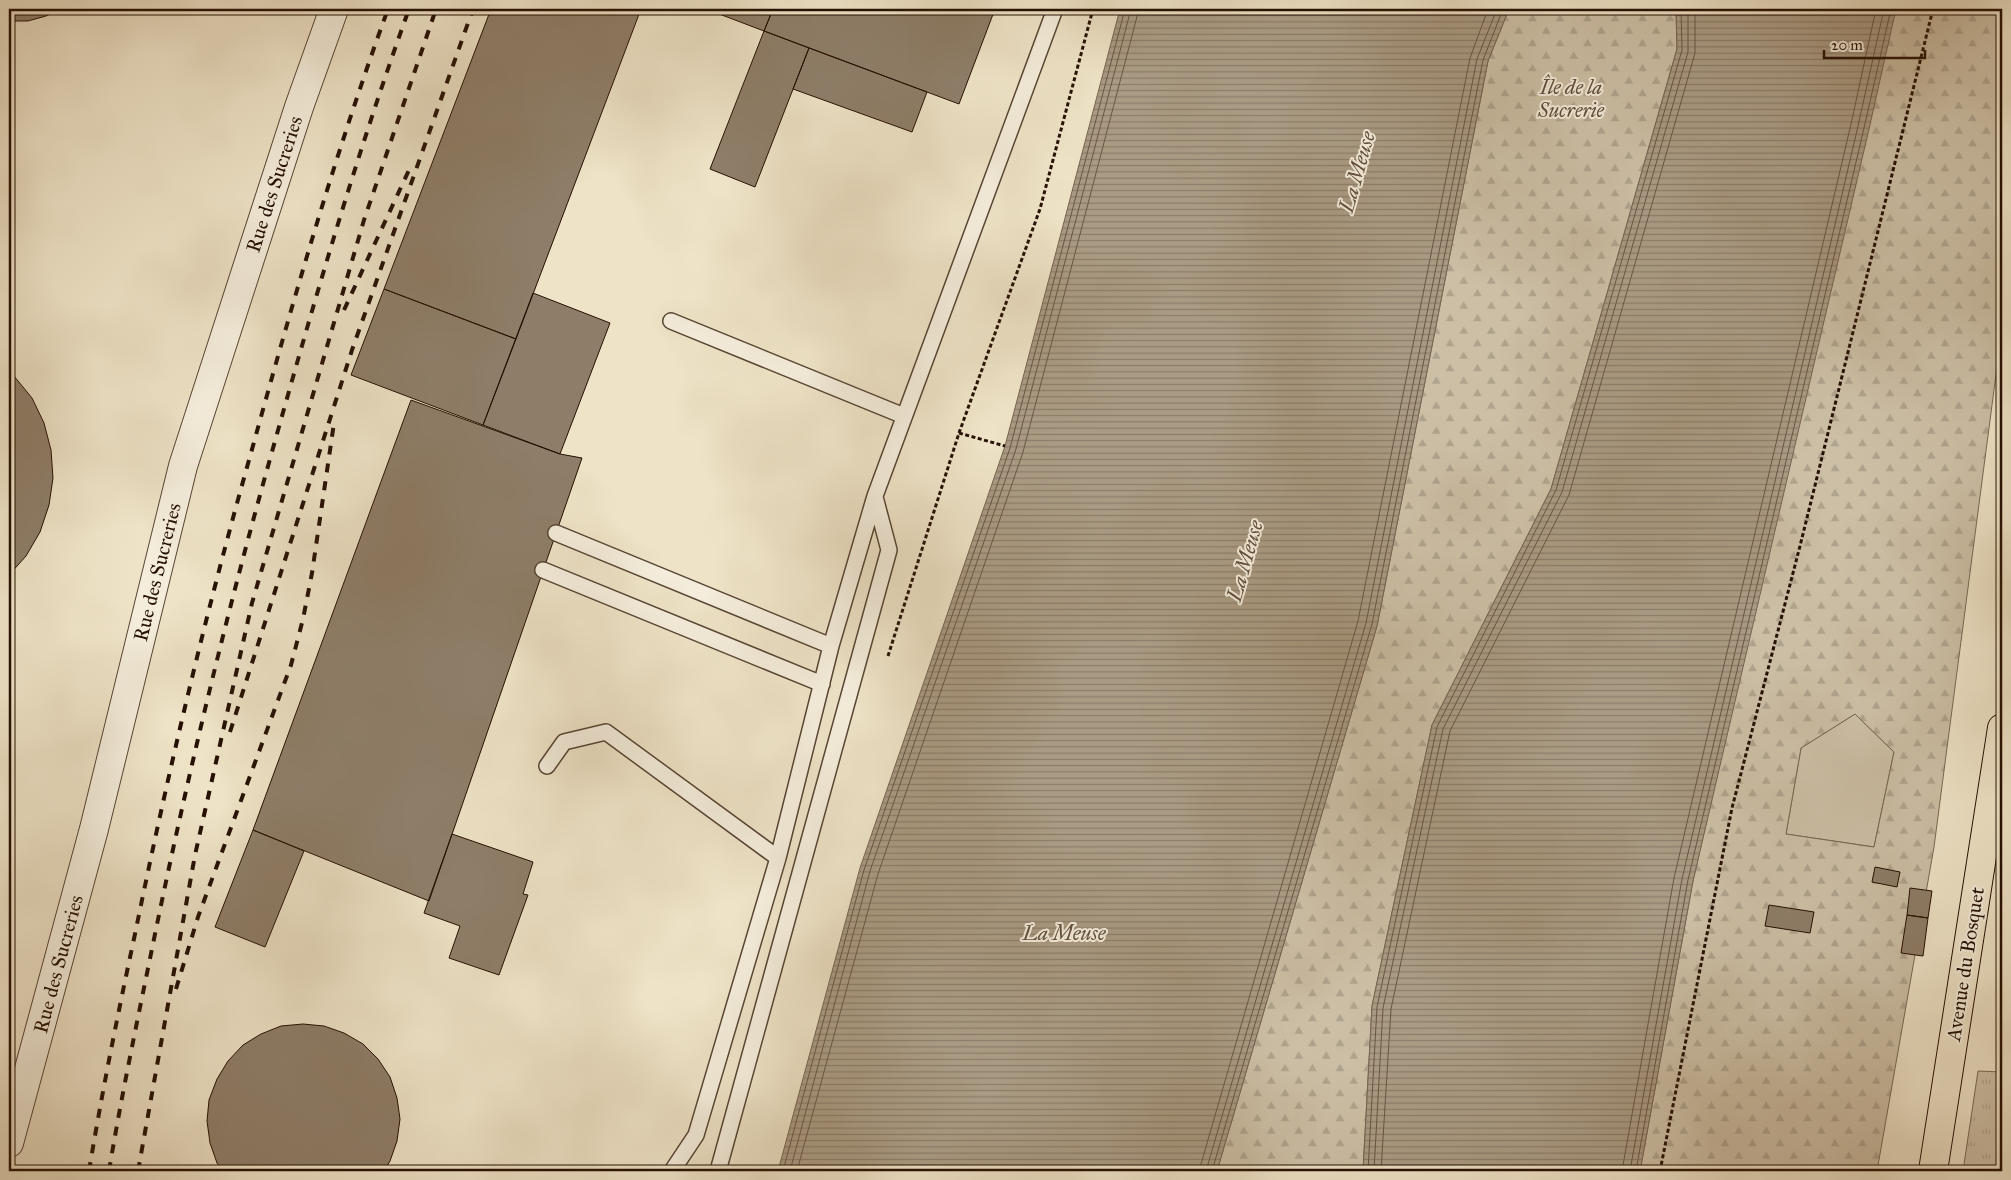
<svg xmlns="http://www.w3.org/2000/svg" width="2011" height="1180" viewBox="0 0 2011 1180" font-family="'IM FELL Great Primer',serif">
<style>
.green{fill:#ccbfa6;stroke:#786854}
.forest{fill:url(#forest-firs);stroke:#786854;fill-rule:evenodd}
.park{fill:url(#park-tufts);stroke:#786854}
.water{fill:url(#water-rules);stroke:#756350}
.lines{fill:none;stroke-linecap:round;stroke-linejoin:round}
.shore{stroke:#685644;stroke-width:1}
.building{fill:#8e7e69;stroke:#251003}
.lane-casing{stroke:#574534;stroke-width:18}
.street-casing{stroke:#574534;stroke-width:30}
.primary-casing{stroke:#251003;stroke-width:30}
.path{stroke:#251003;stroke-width:3;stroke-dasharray:4 2.5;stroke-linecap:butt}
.lane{stroke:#f4eddb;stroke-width:15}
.street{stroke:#f4eddb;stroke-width:28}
.primary{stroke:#eee3c7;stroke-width:28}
.rail{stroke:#251003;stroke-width:4;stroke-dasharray:9 9;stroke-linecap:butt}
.labels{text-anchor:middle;stroke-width:4;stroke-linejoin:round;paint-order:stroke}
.park-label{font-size:20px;font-style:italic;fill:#5f4d3c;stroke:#f4eddb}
.street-label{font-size:20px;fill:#251003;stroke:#f4eddb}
.water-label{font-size:21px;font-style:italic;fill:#614f3d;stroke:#f4eddb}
</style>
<defs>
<pattern id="forest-firs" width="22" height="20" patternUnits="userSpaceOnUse" patternTransform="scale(1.25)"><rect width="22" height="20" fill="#ccbfa6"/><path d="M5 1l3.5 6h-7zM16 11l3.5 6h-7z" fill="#afa38d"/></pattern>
<pattern id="park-tufts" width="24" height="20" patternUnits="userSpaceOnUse" patternTransform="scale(1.25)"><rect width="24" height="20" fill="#ccbfa6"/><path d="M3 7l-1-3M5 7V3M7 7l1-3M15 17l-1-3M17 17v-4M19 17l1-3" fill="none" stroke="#afa38d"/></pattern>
<pattern id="water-rules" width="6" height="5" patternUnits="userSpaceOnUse" patternTransform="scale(1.25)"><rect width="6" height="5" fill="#aa9b84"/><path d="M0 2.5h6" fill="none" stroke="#8a7d6a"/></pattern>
</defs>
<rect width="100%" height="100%" fill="#eee3c7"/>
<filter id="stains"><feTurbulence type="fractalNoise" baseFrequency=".004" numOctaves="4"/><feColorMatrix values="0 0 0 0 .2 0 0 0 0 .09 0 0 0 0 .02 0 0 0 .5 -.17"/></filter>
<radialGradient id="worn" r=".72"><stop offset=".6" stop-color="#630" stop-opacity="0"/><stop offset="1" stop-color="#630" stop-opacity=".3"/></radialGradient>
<path class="green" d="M1855 714 1894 752 1874 847 1786 834 1801 748Z"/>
<path class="forest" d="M1509 9H1676L1677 49 1551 489 1432 725 1372 1006 1363 1171H1217L1377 626 1488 61Z
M1892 9H2002V329L1934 847 1877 1171H1640L1693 881ZM1855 714 1894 752 1874 847 1786 834 1801 748Z"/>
<path class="park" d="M1978 1071 2002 1072V1171H1963Z"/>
<path class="water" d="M1120 9H1509L1488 61 1377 626 1217 1171H778L860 868 1005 446Z
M1676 9H1896L1869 129 1693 881 1640 1171H1363L1372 1006 1432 725 1551 489 1677 49Z"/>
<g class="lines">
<path class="shore" d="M783 1171 864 870 1010 448 1125 9
M790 1171 870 871 1016 449 1131 9
M797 1171 878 874 1023 452 1139 9
M1199 1171 1358 621 1470 58 1488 9
M1206 1171 1366 623 1477 59 1497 9
M1212 1171 1372 624 1483 60 1503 9
M1368 1171 1377 1007 1437 727 1556 490 1682 50 1681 9
M1374 1171 1383 1008 1443 729 1562 492 1688 52V9
M1381 1171 1391 1009 1450 731 1569 495 1695 53V9
M1622 1171 1674 878 1851 124 1876 9
M1630 1171 1682 879 1858 126 1884 9
M1636 1171 1688 880 1864 128 1891 9"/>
</g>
<path class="building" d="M9 9H60L46 16 28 21H9Z
M491 9H641L516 339 384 289Z
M706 9H773L764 31Z
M773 9H995L959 104 764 31Z
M764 31 809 48 755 187 710 169Z
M809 48 927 92 912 132 793 89Z
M384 289 516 339 483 425 351 375Z
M533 293 610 323 560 454 483 425Z
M9 370 32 398 44 423 51 450 53 478 49 505 40 532 26 556 9 575Z
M411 400 560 454 582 458 429 901 253 830Z
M253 830 304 851 265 947 215 927Z
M452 834 533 862 523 894 528 895 499 975 449 958 460 926 424 913Z
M1875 867 1900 872 1897 887 1872 882Z
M1910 888 1932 891 1928 918 1907 915Z
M1769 905 1814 912 1810 933 1765 926Z
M1907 915 1928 918 1923 956 1901 953Z
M303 1024 324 1026 344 1033 363 1044 378 1059 390 1077 397 1098 400 1119 397 1141 390 1161 384 1171H223L217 1163 210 1143 207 1121 209 1100 217 1079 228 1061 243 1045 261 1034 281 1026Z"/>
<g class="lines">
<defs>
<path id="lane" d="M671 321 904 416
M556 533 831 646
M543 570 822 684
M547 766 564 742 606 732 778 858
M672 1171 696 1135 778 858 831 646 875 496 1055 9
M718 1171 889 550 875 497"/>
<path id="street" d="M9 1143 94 829 183 466 299 107 334 9"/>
<path id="primary" d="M1933 1171 2002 728"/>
</defs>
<use href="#lane" class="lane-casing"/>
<use href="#street" class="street-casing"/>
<use href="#primary" class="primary-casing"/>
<path class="path" d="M959 433 1005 446
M888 656 959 433 1040 209 1093 9
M1660 1171 1732 808 1800 546 1933 9"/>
<use href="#lane" class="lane"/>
<use href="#street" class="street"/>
<use href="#primary" class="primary"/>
<path class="rail" d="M344 310 409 170
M230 732 352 350 473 9
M176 989 198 917 291 665 303 619 312 573 334 423
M89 1171C102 1092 118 1013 135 934 168 772 206 612 251 453 292 304 335 154 388 9
M109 1171C122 1092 139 1013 155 934 188 774 226 616 270 459 312 308 356 156 409 9
M138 1171 195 855 252 603 364 220 436 9"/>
</g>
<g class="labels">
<g class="park-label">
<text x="1571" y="94">Île de la<tspan x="1571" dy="23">Sucrerie</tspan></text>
</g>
<g class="street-label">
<text transform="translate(274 184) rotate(-72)" y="7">Rue des Sucreries</text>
<text transform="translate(157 572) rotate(-76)" y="7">Rue des Sucreries</text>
<text transform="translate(58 964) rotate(-75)" y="7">Rue des Sucreries</text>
<text transform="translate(1965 964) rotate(-81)" y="7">Avenue du Bosquet</text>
</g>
<g class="water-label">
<text transform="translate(1357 172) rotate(-74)" y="7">La Meuse</text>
<text transform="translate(1245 561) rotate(-74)" y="7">La Meuse</text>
<text x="1064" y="940">La Meuse</text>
</g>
</g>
<rect width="2011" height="1180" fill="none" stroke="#eee3c7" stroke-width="30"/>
<rect x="10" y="10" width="1991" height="1160" fill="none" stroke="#251003" stroke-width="2.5"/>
<rect x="15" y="15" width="1981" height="1150" fill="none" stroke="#251003"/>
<path d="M1824 50v8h101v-8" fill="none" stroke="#251003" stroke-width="2.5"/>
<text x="1831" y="50" font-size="15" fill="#251003" stroke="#f4eddb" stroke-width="4" paint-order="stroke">20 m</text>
<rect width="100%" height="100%" filter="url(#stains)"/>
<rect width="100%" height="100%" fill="url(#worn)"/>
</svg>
